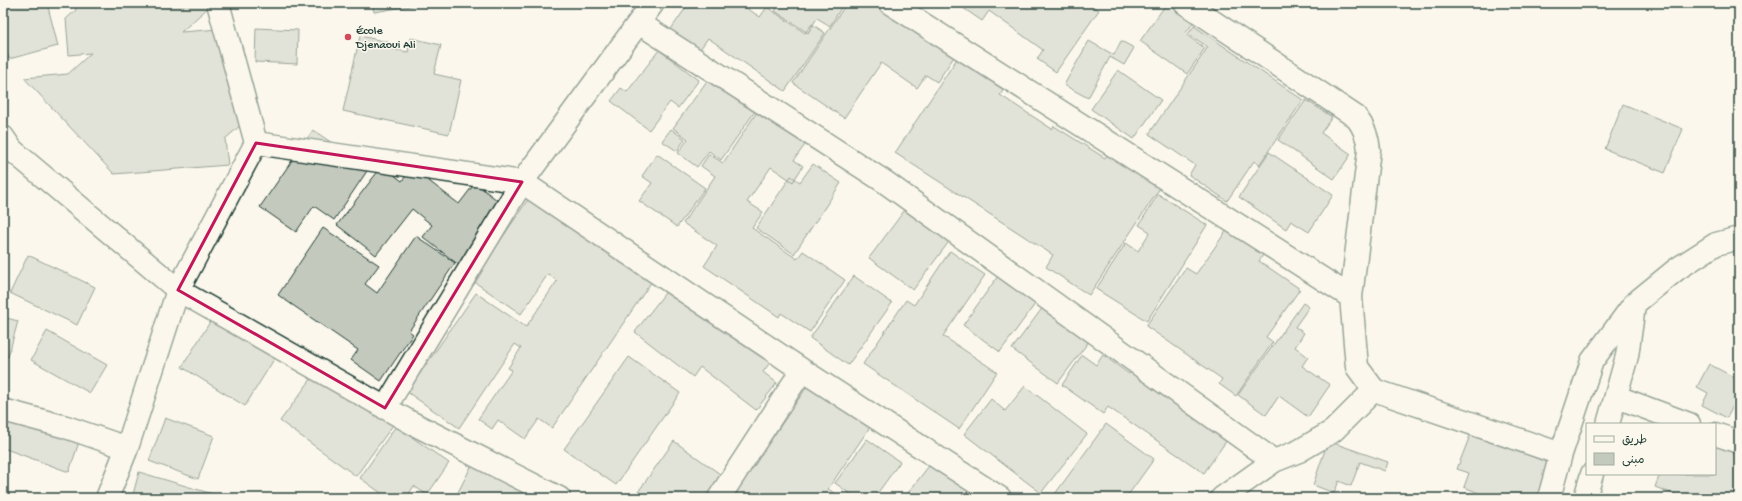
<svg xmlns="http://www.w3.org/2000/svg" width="1742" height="501" viewBox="0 0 1742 501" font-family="'Gochi Hand','Playpen Sans Arabic',sans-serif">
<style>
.building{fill:#c4c9be;stroke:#1f3d34}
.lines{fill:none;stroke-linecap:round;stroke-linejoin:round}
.minor-casing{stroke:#1f3d34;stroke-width:25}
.minor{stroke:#fbf7ec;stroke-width:22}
.marked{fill:none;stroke:#c2185b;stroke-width:3;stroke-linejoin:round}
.poi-dot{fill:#d1495b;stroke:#fbf7ec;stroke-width:1.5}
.labels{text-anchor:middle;stroke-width:3;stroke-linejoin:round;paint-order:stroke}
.poi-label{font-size:12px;fill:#1f3d34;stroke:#fbf7ec;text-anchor:start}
</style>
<rect width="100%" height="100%" fill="#fbf7ec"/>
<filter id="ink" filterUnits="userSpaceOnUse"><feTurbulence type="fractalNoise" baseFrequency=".025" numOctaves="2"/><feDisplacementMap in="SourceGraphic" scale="8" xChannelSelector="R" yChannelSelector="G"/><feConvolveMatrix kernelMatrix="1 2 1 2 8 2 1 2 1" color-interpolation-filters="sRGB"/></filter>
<g filter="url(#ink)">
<path class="building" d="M3 3H47L58 46 9 59 3 41Z
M75 3H208L209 7 181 32 232 28 240 126 225 139 228 165 114 174 24 78 68 74 91 53 69 55 66 19 76 10Z
M372 3H416V5L374 12Z
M689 3H739L760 17 767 7 805 33 812 24 825 33 785 91 708 38 698 52 669 32Z
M778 3H844L830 26 817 18 808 33 775 11 779 4Z
M847 3H907L906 26 938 47 945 37 960 48 937 82 926 75 917 88 881 63 844 118 793 83Z
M956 3H1092L1091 5 1099 10 1056 72 1037 59 1043 50 989 11 982 21Z
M1167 3H1173L1196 19 1185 34 1205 48 1187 74 1140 41Z
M1194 26 1303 100 1259 165 1254 161 1227 201 1189 175 1195 165 1149 134 1208 47 1188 34Z
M256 28 298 30 297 64 255 62Z
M360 36 388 42 387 48 408 52 411 38 441 45 434 74 461 80 449 134 343 111Z
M1089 41 1114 55 1121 41 1134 48 1124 65 1110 57 1088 98 1064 85Z
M659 50 699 80 678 108 670 102 649 130 611 101 621 88 627 92Z
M960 54 1007 85 1000 95 1052 129 1054 126 1105 158 1114 145 1166 179 1089 295 1046 267 1053 255 895 153Z
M1118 70 1161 100 1134 139 1091 109Z
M712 74 758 107 721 160 709 151 697 167 678 153 688 139 673 128Z
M1306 100 1332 117 1321 133 1351 154 1334 179 1278 140Z
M1623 104 1683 129 1665 173 1605 149Z
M759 109 807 142 794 160 803 166 793 182 771 167 747 202 763 212 752 228 797 259 803 251 845 280 810 332 781 313 779 317 704 266 717 246 683 223 715 176 701 166 709 154 723 163Z
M671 129 685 139 677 151 662 141Z
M313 130 369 168 334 220 314 206 296 232 260 207Z
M1269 152 1333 195 1309 232 1291 221 1286 229 1239 197Z
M657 154 705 188 677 227 639 201 652 183 642 176Z
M813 164 841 183 794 254 756 228 791 176 800 182Z
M382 166 402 181 412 168 459 204 475 183 506 207 460 266 423 237 432 225 412 209 376 255 337 225Z
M1158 194 1207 225 1147 321 1096 289 1126 243 1138 251 1150 232 1139 225Z
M529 198 652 281 552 428 539 419 525 439 498 420 492 429 478 419 512 370 508 368 521 348 515 344 459 428 407 392 476 293 526 327 557 281 548 274 521 314 473 281Z
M907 207 951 239 913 290 869 258Z
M1229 227 1265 252 1259 261 1300 289 1266 337 1273 342 1236 396 1219 384 1222 379 1146 326 1186 268 1196 274Z
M323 228 379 265 365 284 377 293 416 236 455 263 409 331 413 334 381 381 351 360 358 350 278 295Z
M950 251 985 275 943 336 997 372 959 429 863 364 906 300 914 305Z
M28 255 95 287 77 325 10 293Z
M1008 262 1046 289 1000 352 963 325Z
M854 276 892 303 848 365 810 338Z
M668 289 736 340 739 336 771 361 763 372 777 383 756 410 700 367 693 377 635 332Z
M1055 291 1101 325 1058 383 1012 349Z
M1303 303 1309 307 1295 327 1304 333 1295 347 1308 357 1302 366 1330 385 1308 417 1279 396 1266 415 1238 395Z
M218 309 281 348 245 406 182 367Z
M3 317 18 321 8 357 3 356Z
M47 331 107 365 90 393 31 360Z
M1082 355 1096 365 1103 355 1129 374 1141 357 1229 437 1204 473 1108 407 1103 414 1062 385Z
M629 357 680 393 616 485 564 449Z
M1709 364 1739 380V394L1727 418 1702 405 1708 393 1697 387Z
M320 367 396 421 356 476 280 421Z
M810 382 872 424 828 489 842 498H732Z
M1025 386 1087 434 1041 493 964 434 991 399 1005 411Z
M3 411 80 439 69 472 3 448Z
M165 418 214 436 198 479 149 461Z
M1106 424 1154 459 1126 498H1052Z
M396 426 449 463 427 495 414 486 406 498H388L360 478Z
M1471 433 1559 467 1547 498H1491L1464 487 1469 473 1457 469Z
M867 439 900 462 874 498H856L835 483Z
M674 441 727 479 714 498H646L638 492Z
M1328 441 1388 462 1385 471 1360 462 1351 486 1339 481 1334 493 1313 485Z
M1715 446 1739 455V482L1733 498H1684L1655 487 1660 474H1715Z
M475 459 537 492 533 498H455Z
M932 462 979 498H904Z
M139 472 216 495 215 498H132Z"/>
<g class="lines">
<defs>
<path id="minor" d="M218 3 256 143
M890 3 1351 297
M1185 3 1356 117C1364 127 1368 137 1369 150L1351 297 1357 367 1374 390
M639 23 885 182 1274 461
M3 137 12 150 178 290 412 423 559 498
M1617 397 1689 424
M385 408 522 182 653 3
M3 410 66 427 127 448
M1608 424 1627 356 1634 306
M1715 434 1739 442
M107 498 127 448 178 290 256 143 522 182 802 370 1000 498
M719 498 802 370
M1222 498 1274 461 1299 451 1333 431 1374 390 1561 454
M1549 498 1561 454 1592 361 1634 304 1677 269 1716 244 1739 238
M1585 498 1592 474"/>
</defs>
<use href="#minor" class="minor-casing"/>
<use href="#minor" class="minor"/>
</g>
</g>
<path d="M0 0H1742V501H0ZM256 143 522 182 385 408 178 290Z" fill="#fbf7ec" fill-opacity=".55" fill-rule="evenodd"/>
<path class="marked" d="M256 143 522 182 385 408 178 290Z"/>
<circle class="poi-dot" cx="348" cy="37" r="4"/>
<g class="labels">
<g class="poi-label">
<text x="356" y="34">École<tspan x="356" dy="14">Djenaoui Ali</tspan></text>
</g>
</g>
<rect width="1742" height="501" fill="none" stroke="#fbf7ec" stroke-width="16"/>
<rect x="8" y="8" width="1726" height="485" fill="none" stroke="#1f3d34" stroke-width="1.5" filter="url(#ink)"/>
<rect x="1586" y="423" width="130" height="52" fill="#fbf7ec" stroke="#a3ada2"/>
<rect x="1594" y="436" width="20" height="6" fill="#fbf7ec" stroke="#a3ada2"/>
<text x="1622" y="443" font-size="12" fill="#1f3d34">طريق</text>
<rect x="1594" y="453" width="20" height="12" fill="#c4c9be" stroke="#a3ada2"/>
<text x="1622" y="463" font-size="12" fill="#1f3d34">مبنى</text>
</svg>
